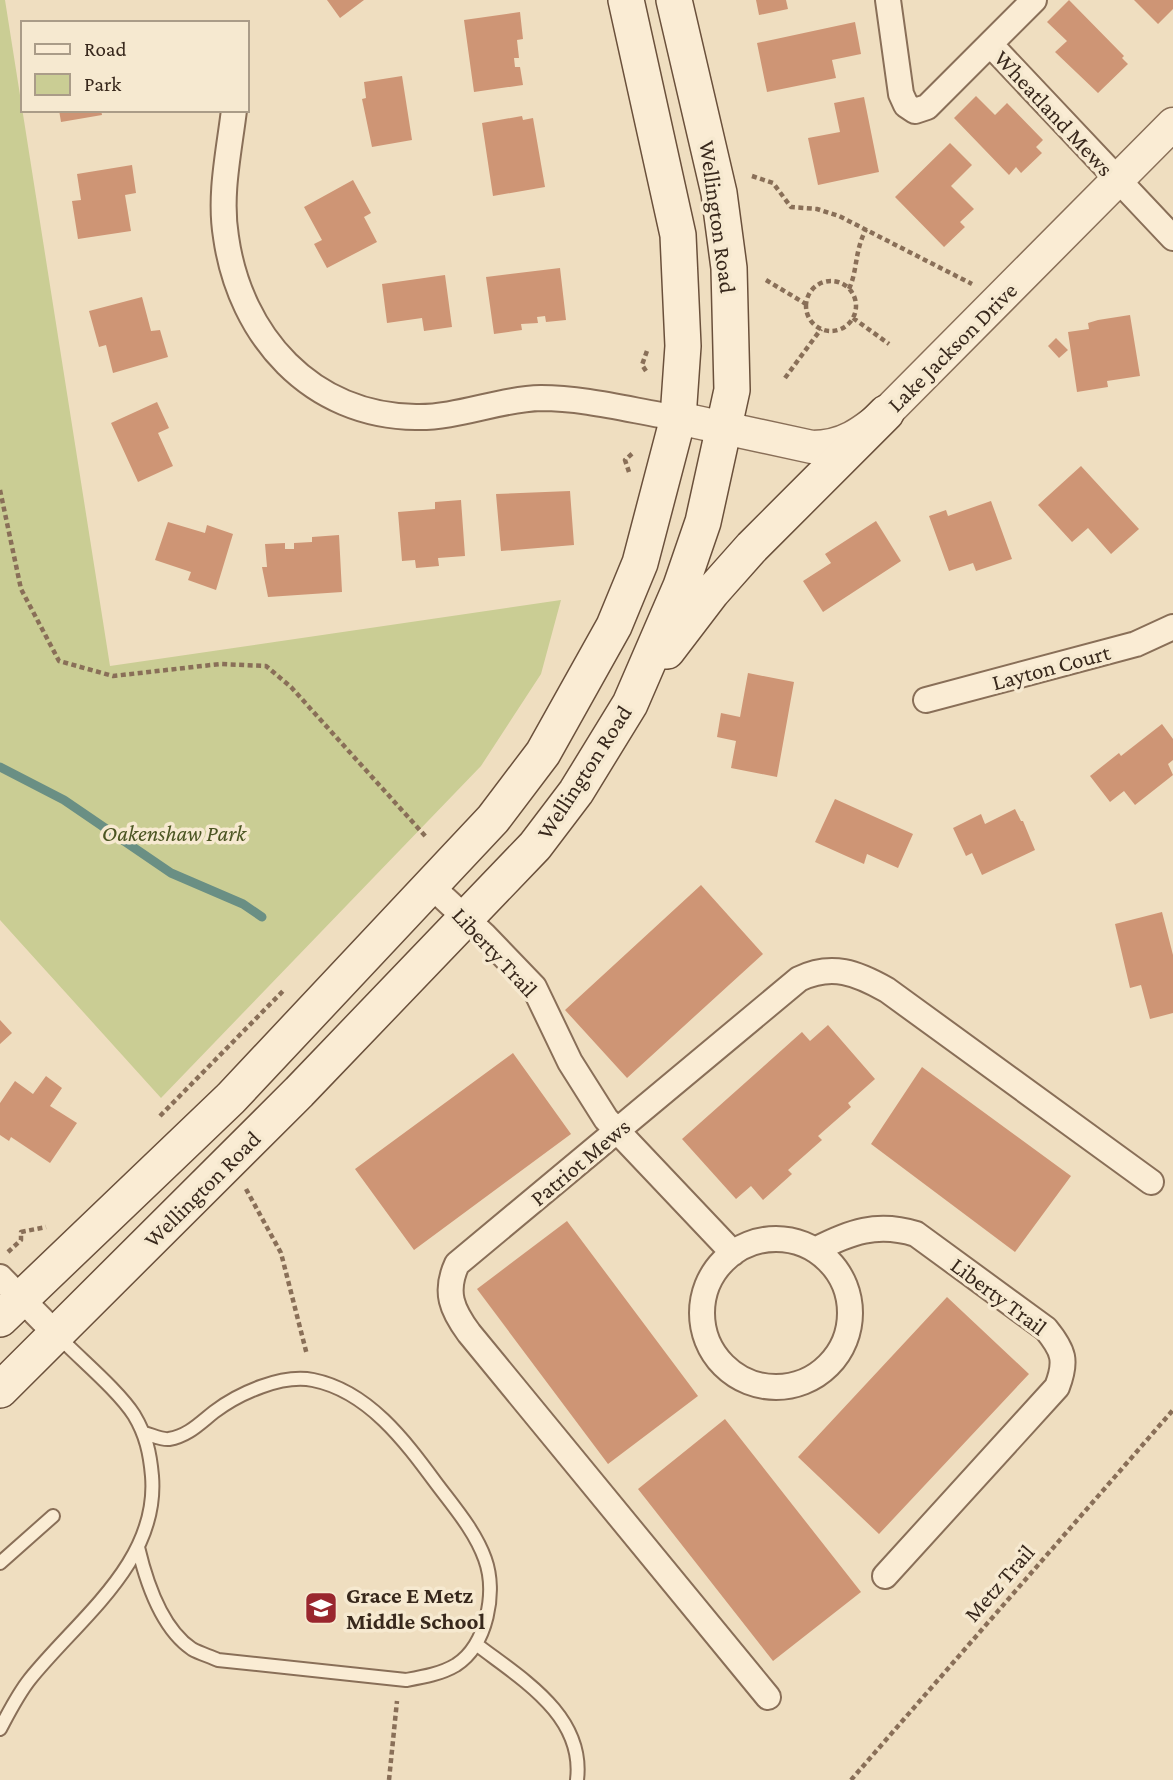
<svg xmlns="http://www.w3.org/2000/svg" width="1173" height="1780" viewBox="0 0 1173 1780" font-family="'Crimson Pro',serif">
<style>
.green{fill:#cacd94}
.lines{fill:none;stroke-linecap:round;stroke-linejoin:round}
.stream{stroke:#6a8f84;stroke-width:9}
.building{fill:#ce9575}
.service-casing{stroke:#896f58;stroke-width:16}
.minor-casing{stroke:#896f58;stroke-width:28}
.tertiary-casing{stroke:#896f58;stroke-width:35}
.secondary-casing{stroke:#6a503b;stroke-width:38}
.path{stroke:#896f58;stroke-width:4.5;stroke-dasharray:5 3.5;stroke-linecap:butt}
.service{stroke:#faecd4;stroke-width:12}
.minor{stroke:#faecd4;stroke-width:24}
.tertiary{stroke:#faecd4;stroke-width:32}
.secondary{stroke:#faecd4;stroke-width:35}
.labels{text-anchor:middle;stroke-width:7;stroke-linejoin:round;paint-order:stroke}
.street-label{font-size:23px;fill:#38281c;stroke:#f6e9d0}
.park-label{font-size:23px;font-style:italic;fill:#4b5522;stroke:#f6e9d0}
.poi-label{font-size:23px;font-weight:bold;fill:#38281c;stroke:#f6e9d0;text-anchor:start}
</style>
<rect width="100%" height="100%" fill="#efdec0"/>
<path class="green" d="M0 0H5L110 666 561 600 541 674 481 766 161 1098 0 920Z"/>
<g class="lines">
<path class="stream" d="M0 767 64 800 171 873 243 904 262 917"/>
</g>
<path class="building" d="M327 0H364L340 18Z
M756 0H786L788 9 759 15Z
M1069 0 1124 56 1122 58 1128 64 1098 93 1055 52 1067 41 1047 22Z
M1134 0H1173V9L1158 24Z
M520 12 523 39 517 40 519 58H514L515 67H520L523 85 474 92 464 20Z
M855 22 861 54 832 60 836 78 767 92 757 43Z
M402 76 412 140 372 147 362 99 366 98 364 82Z
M976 96 995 115 1007 103 1043 140 1036 147 1042 153 1021 173 1016 167 1009 175 954 118Z
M864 97 879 172 818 185 808 138 840 132 834 103Z
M59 110H101L102 115 61 122Z
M522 116 523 120 533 118 545 187 493 196 482 123Z
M950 143 972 165 951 186 974 209 960 222 965 227 944 247 895 197Z
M132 165 136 193 125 195 131 231 78 239 72 201 81 200 77 174Z
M353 180 371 213 364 217 377 242 327 268 314 244 322 240 304 207Z
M560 268 566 320 546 322 545 316 537 317 538 323 521 324 522 330 494 334 486 277Z
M445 275 452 327 424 331 422 318 387 323 382 284Z
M142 297 151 331 160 330 168 357 113 373 106 345 99 347 89 311Z
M1130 315 1140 376 1107 381 1108 387 1077 392 1068 332 1089 329 1088 323 1098 320Z
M1056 338 1068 350 1059 358 1048 346Z
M157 402 169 428 158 433 173 466 138 482 111 423Z
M1081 466 1139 529 1111 554 1088 528 1072 542 1038 505Z
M570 491 574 545 501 551 496 494Z
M461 500 465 556 438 558 439 566 416 568 415 560 402 561 398 512 435 509V502Z
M991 501 1012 559 976 571 973 563 949 571 929 516 946 510 948 516Z
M876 521 901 561 823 612 803 581 831 563 825 554Z
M168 522 205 533 207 525 233 534 216 590 188 580 191 572 155 560Z
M339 535 342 592 268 597 262 567H267L265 544 285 543V549H294V543L312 542V537Z
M748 673 794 682 777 777 731 768 736 741 717 737 721 713 740 717Z
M1162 724 1173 739V760L1168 764 1173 775 1135 805 1124 791 1110 802 1090 776 1119 753 1121 756Z
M835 799 913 834 898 868 867 854 864 864 815 842Z
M1015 809 1021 821H1023L1035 850 982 875 972 853 966 856 953 828 981 814 985 824Z
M701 885 763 954 627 1078 565 1010Z
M1162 912 1173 955V1013L1150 1019 1141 985 1130 988 1115 924Z
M0 1020 12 1033 0 1044Z
M828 1025 875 1079 848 1103 851 1107 818 1136 822 1140 788 1170 792 1174 763 1200 751 1186 736 1199 682 1139 802 1032 810 1041Z
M513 1053 571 1134 414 1250 355 1169Z
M922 1067 1071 1176 1015 1252 871 1144Z
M46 1076 62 1088 50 1106 77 1123 50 1163 11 1137 9 1141 0 1135V1103L15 1081 33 1094Z
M567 1221 698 1396 608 1464 477 1289Z
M947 1297 1029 1374 879 1534 798 1457Z
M725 1419 861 1592 773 1661 638 1489Z"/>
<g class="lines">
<defs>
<path id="service" d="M138 1547C146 1581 161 1628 192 1649 199 1653 209 1656 218 1660L406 1680C423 1677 441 1674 456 1665 487 1645 497 1592 485 1559 475 1531 454 1507 436 1483 405 1441 368 1391 313 1380 282 1374 239 1393 214 1412 200 1423 188 1436 169 1439 162 1440 152 1435 144 1433
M0 1563 53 1516
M476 1644C520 1678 585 1715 577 1780
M0 1729C9 1712 18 1694 30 1679 79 1618 159 1562 152 1476 150 1453 146 1435 134 1415 118 1390 79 1358 57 1335"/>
<path id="minor" d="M888 0 901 94 906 105 915 111 927 107 1034 0
M990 44 1173 238
M234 110C229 152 219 195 226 237 240 336 311 416 416 417 458 418 499 399 541 398 586 398 633 411 678 418
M926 700 1136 644 1173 627
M431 886 484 935 534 987 570 1062 606 1119 733 1253
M702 1313a74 74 0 1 1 148 0a74 74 0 1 1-148 0Z
M815 1250C850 1232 877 1222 916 1234L1046 1329C1064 1351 1067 1361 1057 1387L885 1576
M0 1277 57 1335
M768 1697 469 1333C452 1310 444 1292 457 1264L799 979C832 963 857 973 887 990L1151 1182"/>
<path id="tertiary" d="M678 418 812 447C844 447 862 433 886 413L1173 124"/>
<path id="secondary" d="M667 651 712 592 752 547 886 413
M0 1319 231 1098 493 819 543 753 614 626 640 563 678 418 683 346 678 235 626 0
M0 1390 299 1092 535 846 576 792 630 704 681 586 703 522 732 390 729 268 719 193 674 0"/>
</defs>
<use href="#service" class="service-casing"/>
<use href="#minor" class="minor-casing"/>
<use href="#tertiary" class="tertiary-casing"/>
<use href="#secondary" class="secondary-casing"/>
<path class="path" d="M752 176 773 183 791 207 817 209 839 216 972 284
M766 280 806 304
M806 306a25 25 0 1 1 50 0a25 25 0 1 1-50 0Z
M849 289C858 269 854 253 866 229
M853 318 889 344
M646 371 642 365 648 348
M785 378 821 329
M629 472 625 460 634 452
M0 490 21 589 59 661 113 676 220 664 266 666 291 687 427 838
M160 1116 284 990
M246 1189 281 1253 307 1355
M8 1252 21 1240V1232L46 1227
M389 1780 397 1701
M851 1780 1173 1410"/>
<use href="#service" class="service"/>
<use href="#minor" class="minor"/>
<use href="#tertiary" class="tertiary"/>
<use href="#secondary" class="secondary"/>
</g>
<defs>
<symbol id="school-square" viewBox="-11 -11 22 22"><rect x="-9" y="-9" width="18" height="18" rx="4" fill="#99262e" stroke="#f6e9d0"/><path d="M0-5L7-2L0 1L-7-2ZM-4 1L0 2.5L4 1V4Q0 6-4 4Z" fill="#fff"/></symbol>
</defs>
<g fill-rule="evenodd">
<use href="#school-square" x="302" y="1589" width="38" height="38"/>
</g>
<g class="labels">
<g class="street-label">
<text transform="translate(1054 113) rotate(47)" y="8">Wheatland Mews</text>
<text transform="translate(718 217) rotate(82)" y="8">Wellington Road</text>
<text transform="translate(952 347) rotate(-45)" y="8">Lake Jackson Drive</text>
<text transform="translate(1051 667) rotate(-15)" y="8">Layton Court</text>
<text transform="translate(584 772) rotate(-57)" y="8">Wellington Road</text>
<text transform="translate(495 952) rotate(47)" y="8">Liberty Trail</text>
<text transform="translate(580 1162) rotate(-40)" y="8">Patriot Mews</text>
<text transform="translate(202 1189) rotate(-45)" y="8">Wellington Road</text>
<text transform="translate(999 1296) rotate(37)" y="8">Liberty Trail</text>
<text transform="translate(999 1583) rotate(-49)" y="8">Metz Trail</text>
</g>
<g class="park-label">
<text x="174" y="841">Oakenshaw Park</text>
</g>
<g class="poi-label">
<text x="346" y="1603">Grace E Metz<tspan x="346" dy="26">Middle School</tspan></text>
</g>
</g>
<rect x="21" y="21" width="228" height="91" fill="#f6e9d0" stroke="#aa9c88" stroke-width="2"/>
<rect x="35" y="44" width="35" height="10" fill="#faecd4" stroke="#aa9c88" stroke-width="2"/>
<text x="84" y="56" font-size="21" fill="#38281c">Road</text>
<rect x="35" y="74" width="35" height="21" fill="#cacd94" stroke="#aa9c88" stroke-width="2"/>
<text x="84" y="91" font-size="21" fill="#38281c">Park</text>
</svg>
